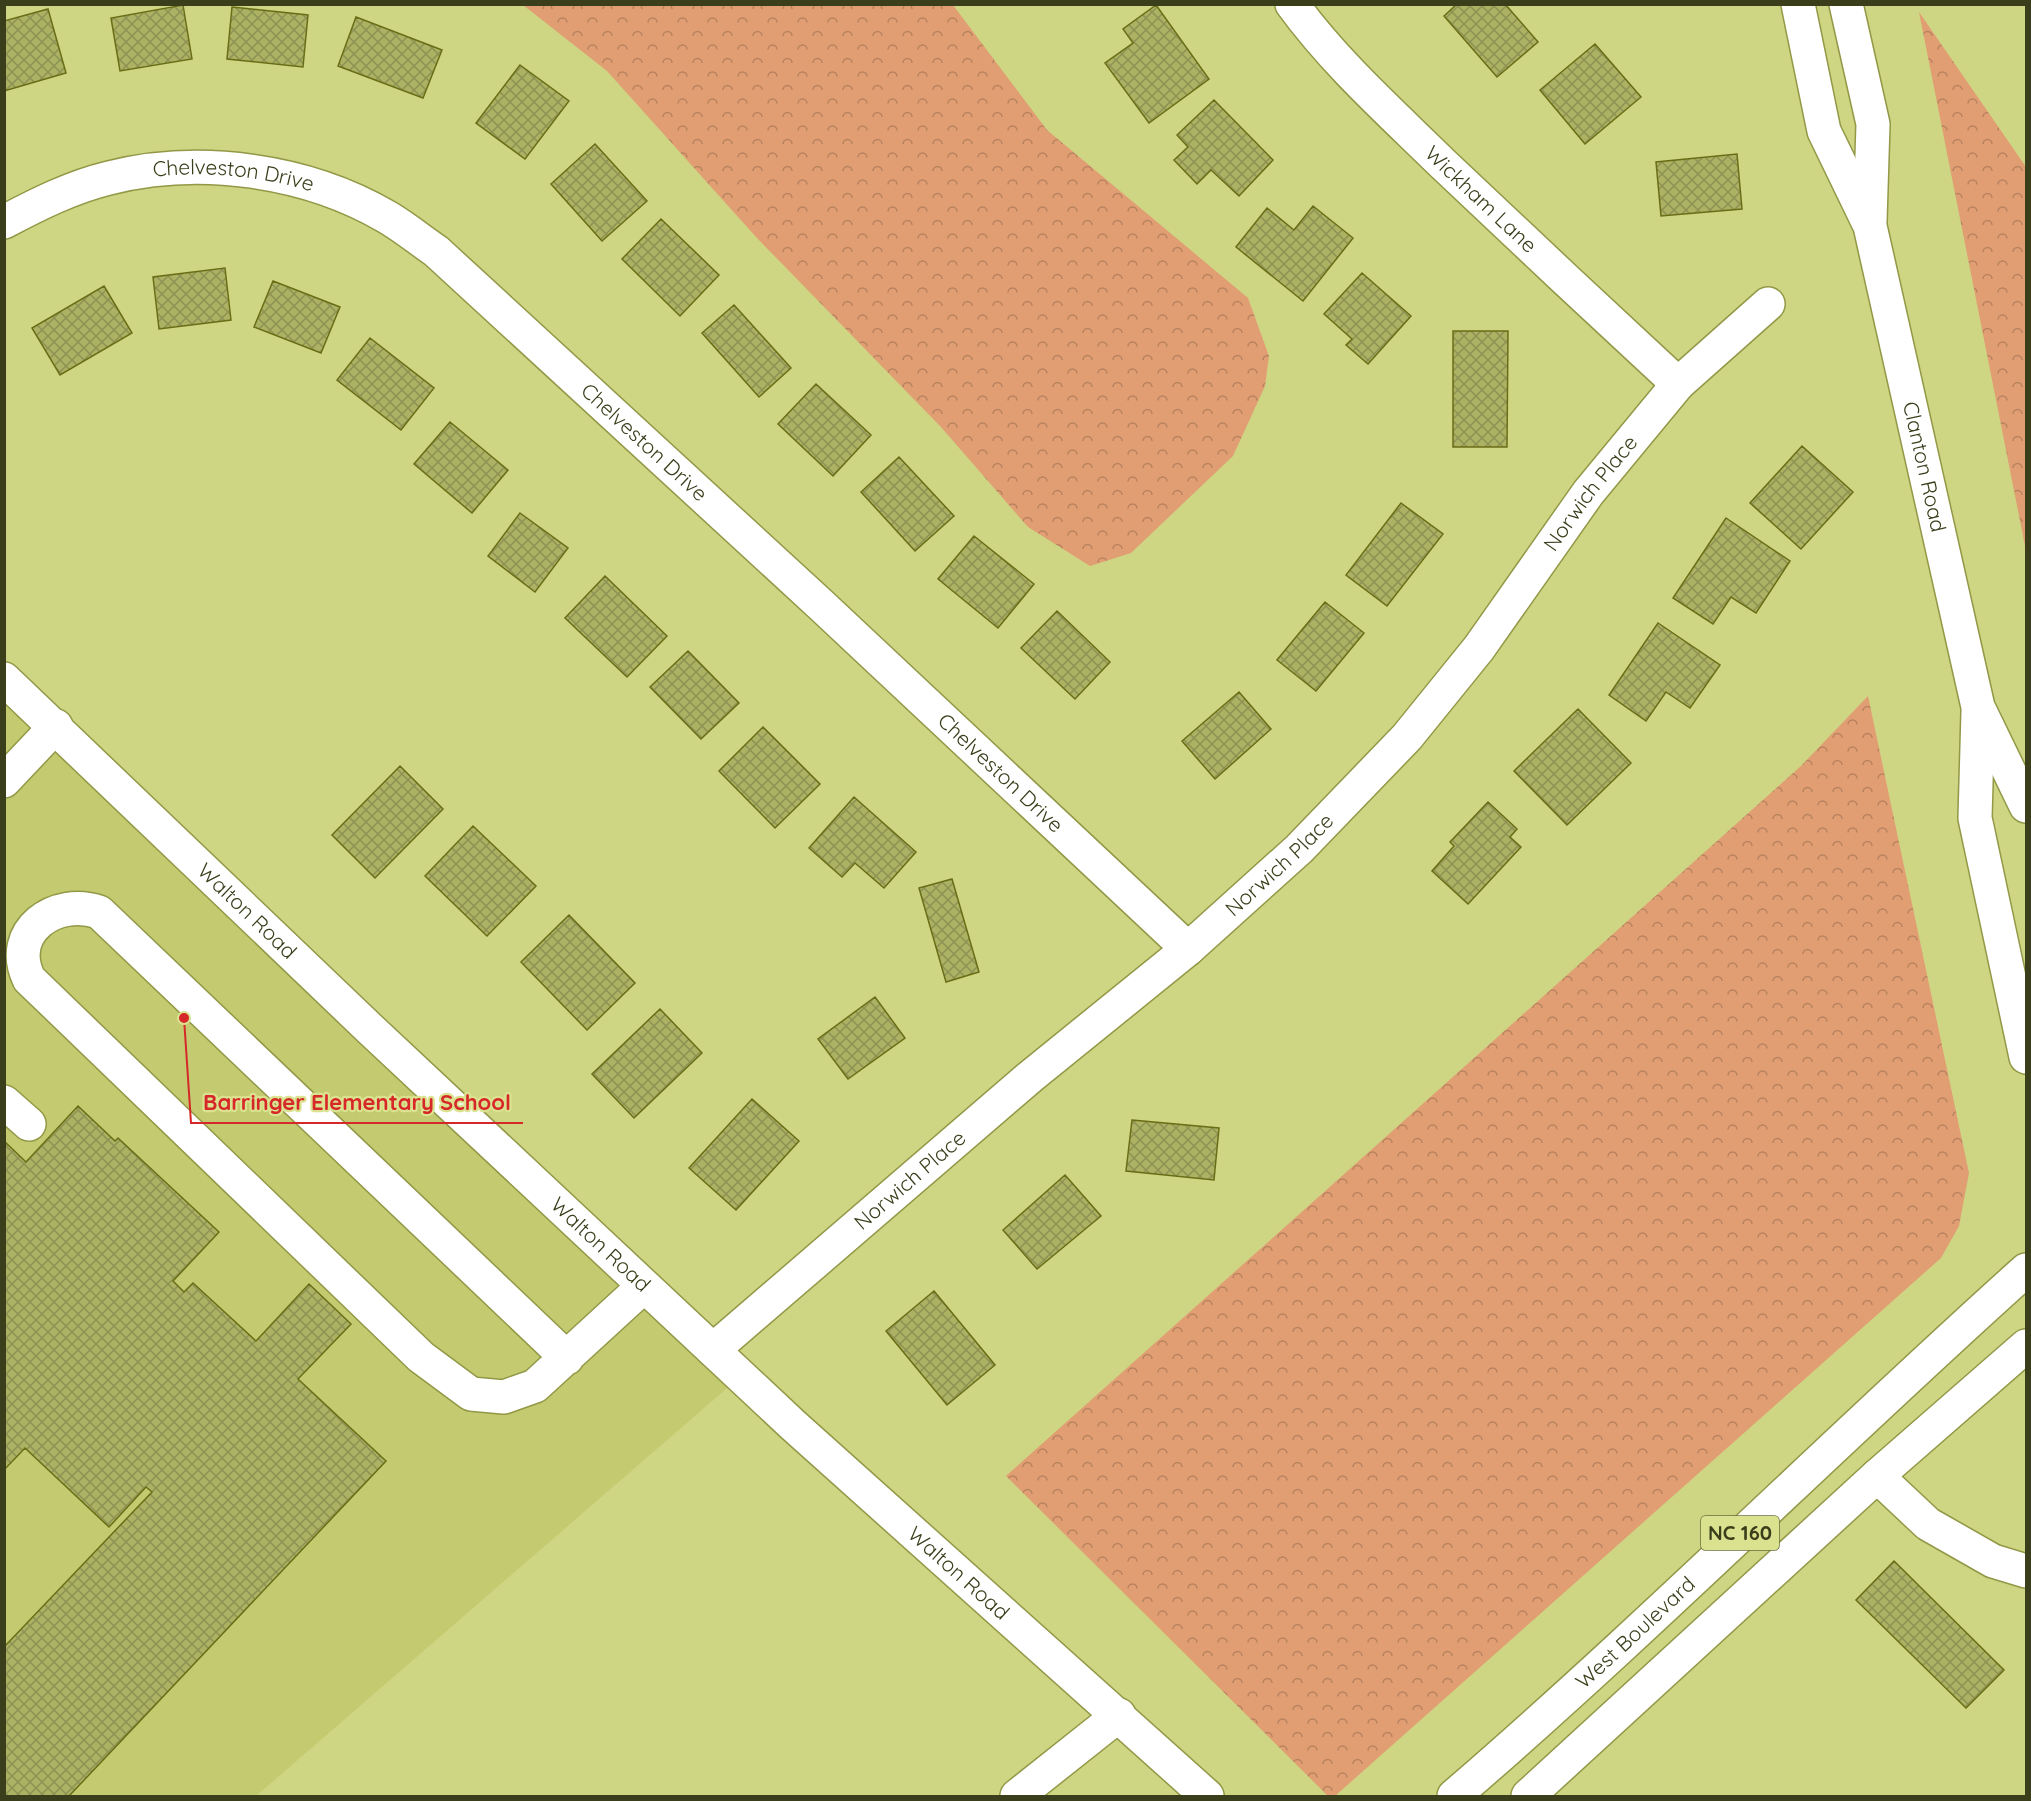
<svg xmlns="http://www.w3.org/2000/svg" width="2031" height="1801" viewBox="0 0 2031 1801" font-family="Quicksand,sans-serif">
<style>
.built{fill:#c3ca6f}
.forest{fill:url(#forest-crowns)}
.building{fill:url(#building-cross-hatch);stroke:#696e16;stroke-width:1.5}
.lines{fill:none;stroke-linecap:round;stroke-linejoin:round}
.minor-casing{stroke:#929846;stroke-width:36}
.major-casing{stroke:#929846;stroke-width:36}
.minor{stroke:#fff;stroke-width:33}
.major{stroke:#fff;stroke-width:33}
.labels{text-anchor:middle;stroke-width:4.5;stroke-linejoin:round;paint-order:stroke}
.shield{fill:#dbe28f;stroke:#6b6f3e;stroke-width:1.5}
.shield-label{font-size:20px;font-weight:bold;fill:#3b3e1b}
.street-label{font-size:21px;fill:#3b3e1b;stroke:#dbe28f}
.leader{fill:none;stroke:#d62828;stroke-width:2}
.callout-dot{fill:#d62828;stroke:#dbe28f;stroke-width:2}
.callout-label{font-size:22px;text-anchor:middle;font-weight:bold;fill:#d62828;stroke:#dbe28f;stroke-width:4.5;stroke-linejoin:round;paint-order:stroke}
</style>
<defs>
<pattern id="forest-crowns" width="20" height="18" patternUnits="userSpaceOnUse" patternTransform="scale(1.5)"><rect width="20" height="18" fill="#e19e73"/><path d="M2 6a3 3 0 1 1 6 0M12 15a3 3 0 1 1 6 0" fill="none" stroke="#b8825e"/></pattern>
<pattern id="building-cross-hatch" width="8" height="8" patternUnits="userSpaceOnUse" patternTransform="scale(1.5)"><rect width="8" height="8" fill="#abb263"/><path d="M0 0l8 8M0 8l8-8" fill="none" stroke="#8c9251"/></pattern>
</defs>
<rect width="100%" height="100%" fill="#ced583"/>
<path class="built" d="M4 679 741 1376 256 1796H5Z"/>
<path class="forest" d="M523 5H953L1047 130 1248 298 1269 356 1265 386 1233 456 1131 553 1090 566 1028 527 940 426 756 237 607 71Z
M1919 12 2026 167V551Z
M1868 696 1969 1173 1959 1226 1941 1258 1335 1796H1328L1006 1476 1801 766Z"/>
<path class="building" d="M1457 4H1505L1538 42 1497 77 1444 16Z
M183 5 192 59 120 71 111 18Z
M1156 5 1209 79 1149 123 1105 63 1133 43 1123 29Z
M232 7 308 15 303 67 227 59Z
M48 9 66 73 4 91V21Z
M356 17 442 50 423 98 338 66Z
M1595 44 1641 97 1585 144 1540 90Z
M520 65 569 101 525 159 476 123Z
M1214 100 1273 160 1239 196 1211 170 1197 184 1174 160 1188 147 1177 135Z
M595 144 647 201 602 241 551 184Z
M1737 154 1742 209 1661 216 1656 162Z
M1313 206 1353 238 1303 301 1236 247 1267 208 1294 230Z
M661 219 719 275 680 316 622 259Z
M225 268 231 320 159 329 153 277Z
M1362 273 1411 316 1368 364 1346 345 1352 339 1324 314Z
M273 281 340 307 321 353 254 327Z
M104 286 132 333 60 375 32 328Z
M734 305 791 368 759 397 702 333Z
M1453 331H1508L1507 447H1453Z
M370 338 434 388 401 430 337 380Z
M816 384 871 435 833 476 778 424Z
M450 422 508 470 472 513 414 464Z
M1802 446 1853 492 1801 549 1750 503Z
M899 457 954 516 915 551 861 492Z
M1401 503 1443 534 1387 606 1346 575Z
M520 513 568 548 535 592 488 556Z
M1726 518 1790 561 1756 613 1731 597 1713 624 1673 598Z
M974 536 1034 584 998 628 938 579Z
M605 576 667 636 627 677 565 618Z
M1325 602 1364 633 1316 691 1277 660Z
M1057 611 1110 662 1075 699 1021 648Z
M1658 623 1720 665 1690 708 1666 692 1646 721 1609 695Z
M688 651 739 703 701 739 650 687Z
M1239 692 1271 729 1215 779 1182 741Z
M1578 709 1631 763 1567 825 1514 771Z
M763 727 820 784 775 828 719 771Z
M400 766 443 809 375 878 332 835Z
M854 797 916 852 884 888 855 863 842 877 809 848Z
M1488 802 1517 829 1510 837 1521 847 1468 904 1432 871 1454 846 1450 842Z
M473 826 536 886 487 936 425 876Z
M952 879 979 972 946 982 919 888Z
M569 915 635 983 587 1030 521 962Z
M875 997 905 1038 848 1079 818 1039Z
M660 1009 702 1053 634 1118 592 1074Z
M752 1099 799 1141 736 1210 689 1168Z
M78 1106 115 1141 118 1138 219 1232 173 1281 184 1292 193 1283 256 1341 309 1284 351 1324 298 1379 386 1461 69 1796H4V1647L152 1492 146 1487 109 1527 25 1448 4 1470V1141L26 1162Z
M1132 1120 1219 1128 1214 1180 1126 1171Z
M1065 1175 1101 1216 1037 1269 1003 1230Z
M934 1291 995 1365 947 1405 886 1331Z
M1894 1561 2004 1670 1966 1708 1856 1600Z"/>
<g class="lines">
<defs>
<g id="minor">
<path id="s1" d="M1292 4C1335 63 1390 112 1442 163 1520 237 1599 311 1678 384"/>
<path id="s2" d="M4 222C38 204 72 187 109 178 200 155 307 170 387 217 404 227 420 240 436 251L820 604 1188 949"/>
<path id="s3" d="M4 679 369 1028 793 1425 1207 1796"/>
<path d="M4 781 56 726"/>
<path d="M4 1102 29 1124"/>
<path id="s4" d="M713 1350 1030 1077 1188 949 1299 849 1407 737 1479 648 1588 493 1678 384 1768 304"/>
<path d="M567 1358 99 912C56 897 6 931 29 979L421 1357 471 1394 504 1397 535 1386 644 1286"/>
<path d="M1877 1476 1928 1524 1993 1561 2026 1571"/>
<path d="M1017 1796 1119 1715"/>
</g>
<g id="major">
<path id="s5" d="M1798 4 1824 131 1870 226 1978 707 2026 806"/>
<path d="M1846 4 1873 124 1870 221"/>
<path d="M1978 712 1975 818 2026 1057"/>
<path id="s6" d="M1454 1796C1650 1627 1833 1443 2026 1270"/>
<path d="M1528 1796 1877 1476 2026 1346"/>
</g>
</defs>
<use href="#minor" class="minor-casing"/>
<use href="#major" class="major-casing"/>
<use href="#minor" class="minor"/>
<use href="#major" class="major"/>
</g>
<g class="labels">
<rect class="shield" x="1701" y="1516" width="78" height="34" rx="4.5"/>
<g class="shield-label">
<text x="1740" y="1540">NC 160</text>
</g>
<g class="street-label">
<text dy="7" stroke="none"><textPath href="#s2" startOffset="240">Chelveston Drive</textPath></text>
<text dy="7" stroke="none"><textPath href="#s1" startOffset="272">Wickham Lane</textPath></text>
<text dy="7" stroke="none"><textPath href="#s2" startOffset="744">Chelveston Drive</textPath></text>
<text dy="7" stroke="none"><textPath href="#s5" startOffset="482">Clanton Road</textPath></text>
<text dy="7" stroke="none"><textPath href="#s4" startOffset="1232">Norwich Place</textPath></text>
<text dy="7" stroke="none"><textPath href="#s2" startOffset="1230">Chelveston Drive</textPath></text>
<text dy="7" stroke="none"><textPath href="#s4" startOffset="746">Norwich Place</textPath></text>
<text dy="7" stroke="none"><textPath href="#s3" startOffset="336">Walton Road</textPath></text>
<text dy="7" stroke="none"><textPath href="#s4" startOffset="260">Norwich Place</textPath></text>
<text dy="7" stroke="none"><textPath href="#s3" startOffset="822">Walton Road</textPath></text>
<text dy="7" stroke="none"><textPath href="#s3" startOffset="1308">Walton Road</textPath></text>
<text dy="7" stroke="none"><textPath href="#s6" startOffset="244">West Boulevard</textPath></text>
</g>
</g>
<path class="leader" d="M184 1018L191 1123H523"/>
<circle class="callout-dot" cx="184" cy="1018" r="6"/>
<g class="callout-label">
<text x="357" y="1110">Barringer Elementary School</text>
</g>
<rect width="2031" height="1801" fill="none" stroke="#3b3e1b" stroke-width="12"/>
</svg>
